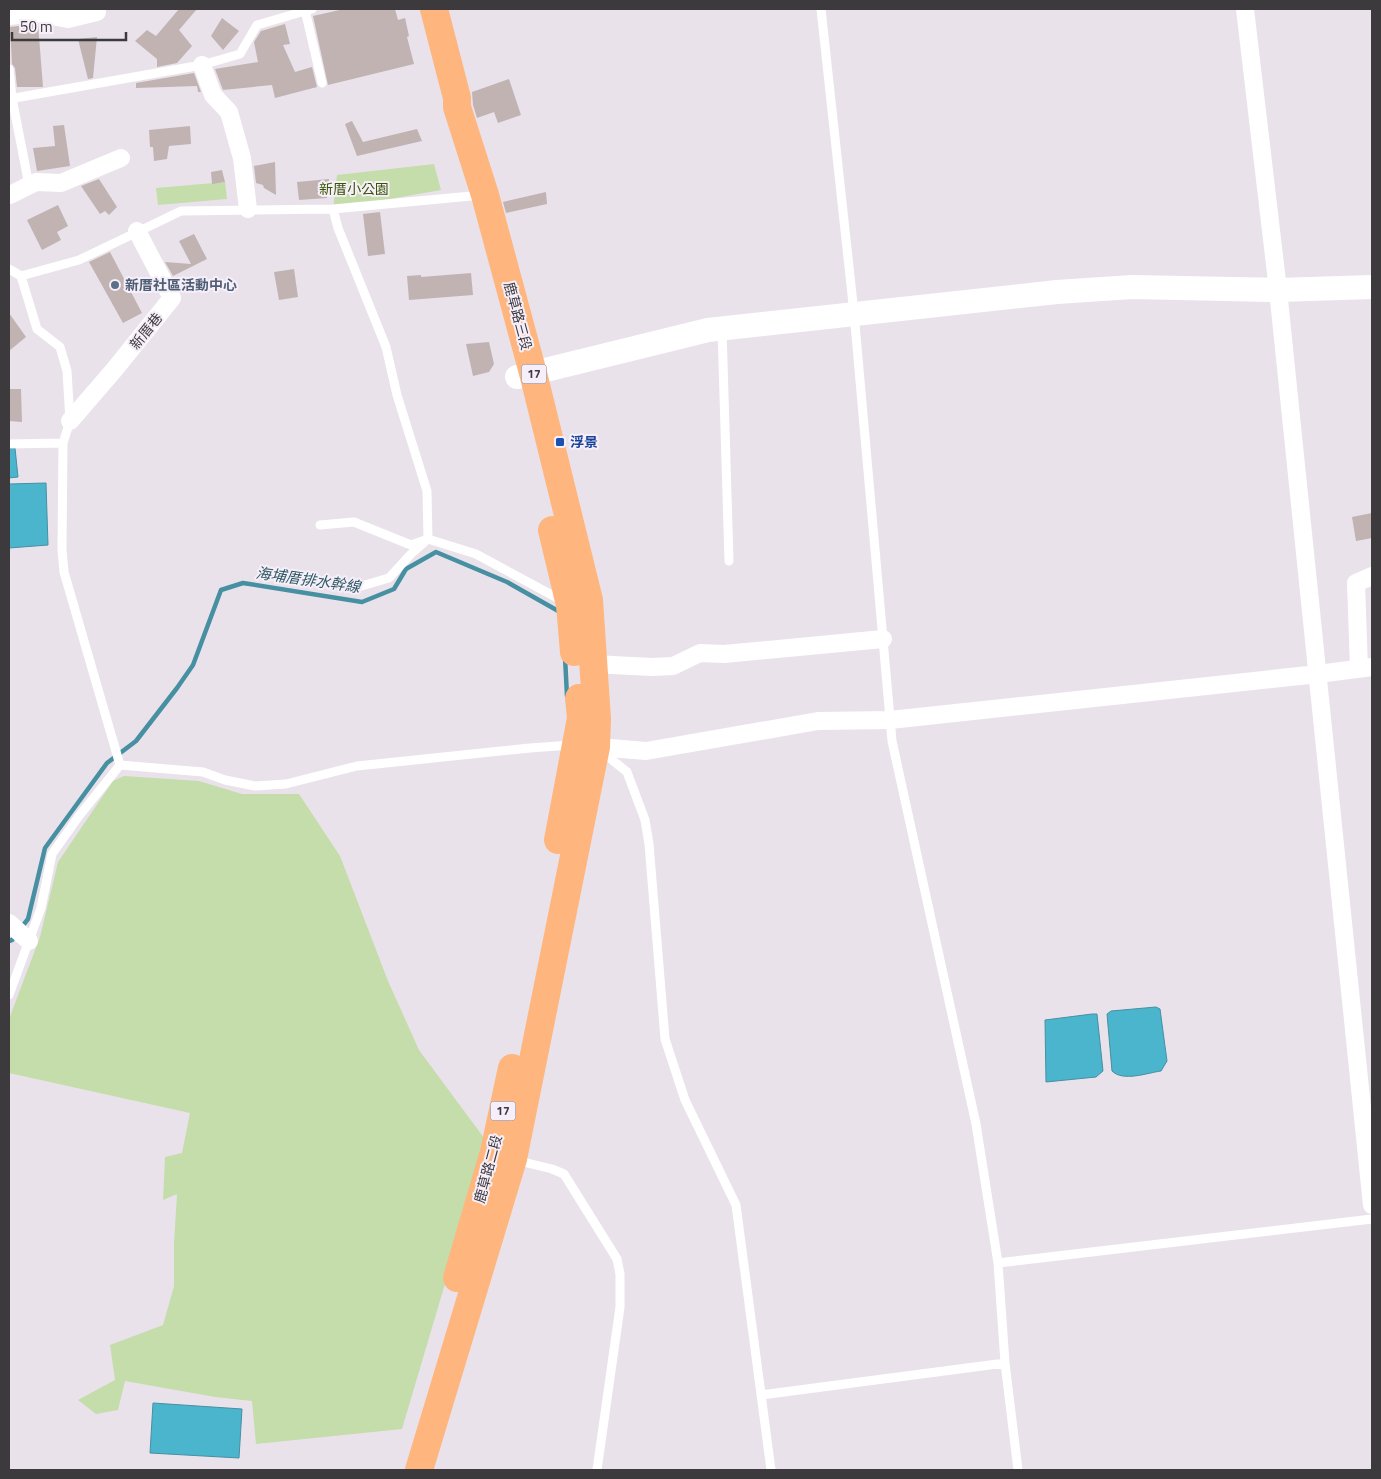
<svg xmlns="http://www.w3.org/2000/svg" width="1381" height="1479" viewBox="0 0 1381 1479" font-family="'Titillium Web','Noto Sans TC',sans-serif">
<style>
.green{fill:#c4ddab}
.water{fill:#4ab5cd;stroke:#4690a2}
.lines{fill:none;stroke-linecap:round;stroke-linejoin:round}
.stream{stroke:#4690a2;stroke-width:4.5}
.building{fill:#c0b3b2}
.lane{stroke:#fff;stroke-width:9}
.street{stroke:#fff;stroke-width:18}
.secondary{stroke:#fff;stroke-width:24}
.primary{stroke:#feb67e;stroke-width:28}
.service-dot{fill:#5c6f8a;stroke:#f6eff9;stroke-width:2}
.transit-dot{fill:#1a4fb4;stroke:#f6eff9;stroke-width:2}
.labels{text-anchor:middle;stroke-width:4;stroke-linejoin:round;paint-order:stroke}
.shield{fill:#f6eff9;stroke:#747076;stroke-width:1}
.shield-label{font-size:12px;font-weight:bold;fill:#3d3a3e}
.park-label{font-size:14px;fill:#375403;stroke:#f6eff9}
.service-label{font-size:14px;font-weight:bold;fill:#4e5e75;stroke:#f6eff9;text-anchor:start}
.street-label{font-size:14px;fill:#3d3a3e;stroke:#f6eff9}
.transit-label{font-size:14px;font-weight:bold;fill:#164399;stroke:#f6eff9;text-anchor:start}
.water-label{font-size:15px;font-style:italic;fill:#2c5964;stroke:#f6eff9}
</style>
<rect width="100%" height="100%" fill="#e9e2eb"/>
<path class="green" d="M434 164 441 190 333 209 337 175Z
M225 182 227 199 158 205 156 188Z
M124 776 199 781 242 794H299L340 856 388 981 419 1050 487 1142 402 1429 256 1444 252 1401 215 1397 125 1381 118 1410 96 1414 78 1400 115 1380 110 1345 163 1325 174 1286V1244L177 1194 163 1200 165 1157 182 1153 190 1113 9 1073V1019L40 937 58 862 113 781Z"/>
<path class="water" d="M15 448 18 477 9 478V449Z
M46 483 48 545 9 548V484Z
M1156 1007 1160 1009 1167 1061 1161 1071C1147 1073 1123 1082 1112 1071L1107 1014 1111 1011Z
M1092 1014H1097L1103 1071 1096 1077 1046 1082 1045 1020Z
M153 1403 242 1409 239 1458 150 1453Z"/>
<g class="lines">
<path class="stream" d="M565 657 567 696
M21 928 28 919 45 848 107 763 136 741 177 688 193 665 221 590 243 583 362 602 394 589 406 569 436 552 507 582 560 612
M9 941 12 940 17 934"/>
</g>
<path class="building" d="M179 9H197L179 30 192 46 177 63 157 67V59L135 41 147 30 156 36Z
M344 9H395L398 20 405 18 409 36 407 37 414 64 328 85 313 16Z
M222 18 239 31 223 50 211 36Z
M35 24H38L43 87H17L15 68 12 64 10 27Z
M285 24 290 44 283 45 295 72 312 67 317 87 275 98 272 85 223 90 215 69 258 62 254 42 261 31Z
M97 37 93 78 88 79 78 39Z
M194 73 201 92H198L197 86 136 88V83Z
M509 79 521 115 498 123 494 112 477 118 473 105 472 92Z
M352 121 363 142 417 129 422 141 357 156 345 124Z
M64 125 70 166 37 171 33 148 55 146 53 126Z
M190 126 191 144 169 146 167 159 154 161 153 147H150L149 130Z
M275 162 276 195 264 188 263 185 256 183 254 166Z
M222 170 225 182 212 184 211 172Z
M99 179 117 207 109 215 105 211 100 214 81 186Z
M329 179 327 198 299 200 297 182Z
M546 192 547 204 506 213 503 202Z
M58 205 68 226 57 232 61 240 42 250 27 220Z
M380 212 385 254 368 256 363 214Z
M194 234 207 259 173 276 165 262 191 264 179 241Z
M110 252 142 313 123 323 89 262Z
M294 269 298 297 279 300 274 272Z
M471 273 473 295 409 300 407 276 421 275V277Z
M9 313 26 337 9 351Z
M489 342 494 364 489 372 473 376 466 344Z
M9 389H21L22 422 9 421Z
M1372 513V538L1356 541 1352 517Z"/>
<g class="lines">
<path class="lane" d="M821 9 854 313 892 741 976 1124 998 1263 1005 1363 1018 1470
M305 10 322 83
M9 69 12 98 28 180 21 185
M9 99 202 65 240 54 257 25 312 9
M9 269 21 276 37 329 60 347 67 371 70 421 63 443 62 550 64 572 120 765 203 772 225 780 255 786 286 784 357 766 530 748 572 745
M21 276 79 260 181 211 333 209 482 195
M722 329 729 561
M9 444 63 443
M320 525 354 522 411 545 428 539 427 491 397 395 386 347 338 228 333 209
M358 587 389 578 411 554 428 539 476 554 563 601
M600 750 627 772 645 820 649 844 665 1039 685 1100 736 1205 771 1470
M9 995 41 908 52 854 79 816 120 765
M515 1160 552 1169 564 1174 617 1259 620 1274V1307L597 1470
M998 1263 1372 1219
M761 1395 1005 1363"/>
<path class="street" d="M1245 9 1278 290 1372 1205
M9 16 35 13 68 19 97 12
M202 65 213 95 229 112 242 158 248 209
M9 194 10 195 36 182 61 183 121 158
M70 421 114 370 172 298 137 231
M593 664 652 667 673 666 700 653 724 654 883 639
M1359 669 1356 583 1372 576
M586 746 646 751 818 721 890 720 1318 674 1372 667
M9 923 29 941"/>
<path class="secondary" d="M517 377 708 330 1057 292 1132 287 1278 290 1372 287"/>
<path class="primary" d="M552 530 570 605 574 652
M558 840 581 718 579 698
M457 1278 494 1152 512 1068
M419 1470 513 1159 596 747 597 719 589 600 533 373 485 195 457 107V98L434 9"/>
</g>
<circle class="service-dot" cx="115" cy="285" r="5"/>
<rect class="transit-dot" x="555" y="437" width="10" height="10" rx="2.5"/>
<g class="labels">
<g class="shield">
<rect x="521.5" y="364.5" width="25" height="19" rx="4"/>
<rect x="490.5" y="1101.5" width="25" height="19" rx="4"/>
</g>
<g class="shield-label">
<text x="534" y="378">17</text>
<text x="503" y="1115">17</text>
</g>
<g class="park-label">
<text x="354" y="194">新厝小公園</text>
</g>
<g class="service-label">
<text x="125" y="290">新厝社區活動中心</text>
</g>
<g class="street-label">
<text transform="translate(518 316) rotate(75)" y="5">鹿草路三段</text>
<text transform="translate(146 331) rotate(-51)" y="5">新厝巷</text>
<text transform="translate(488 1169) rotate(-75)" y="5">鹿草路二段</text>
</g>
<g class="transit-label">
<text x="570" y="447">浮景</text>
</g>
<g class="water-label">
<text transform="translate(308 580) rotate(8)" y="5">海埔厝排水幹線</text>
</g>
</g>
<rect width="1381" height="1479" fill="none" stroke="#3d3a3e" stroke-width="20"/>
<path d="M12 32v8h114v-8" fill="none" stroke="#3d3a3e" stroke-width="2.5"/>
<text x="20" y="32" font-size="15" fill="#3d3a3e" stroke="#f6eff9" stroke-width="4" paint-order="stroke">50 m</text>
</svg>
